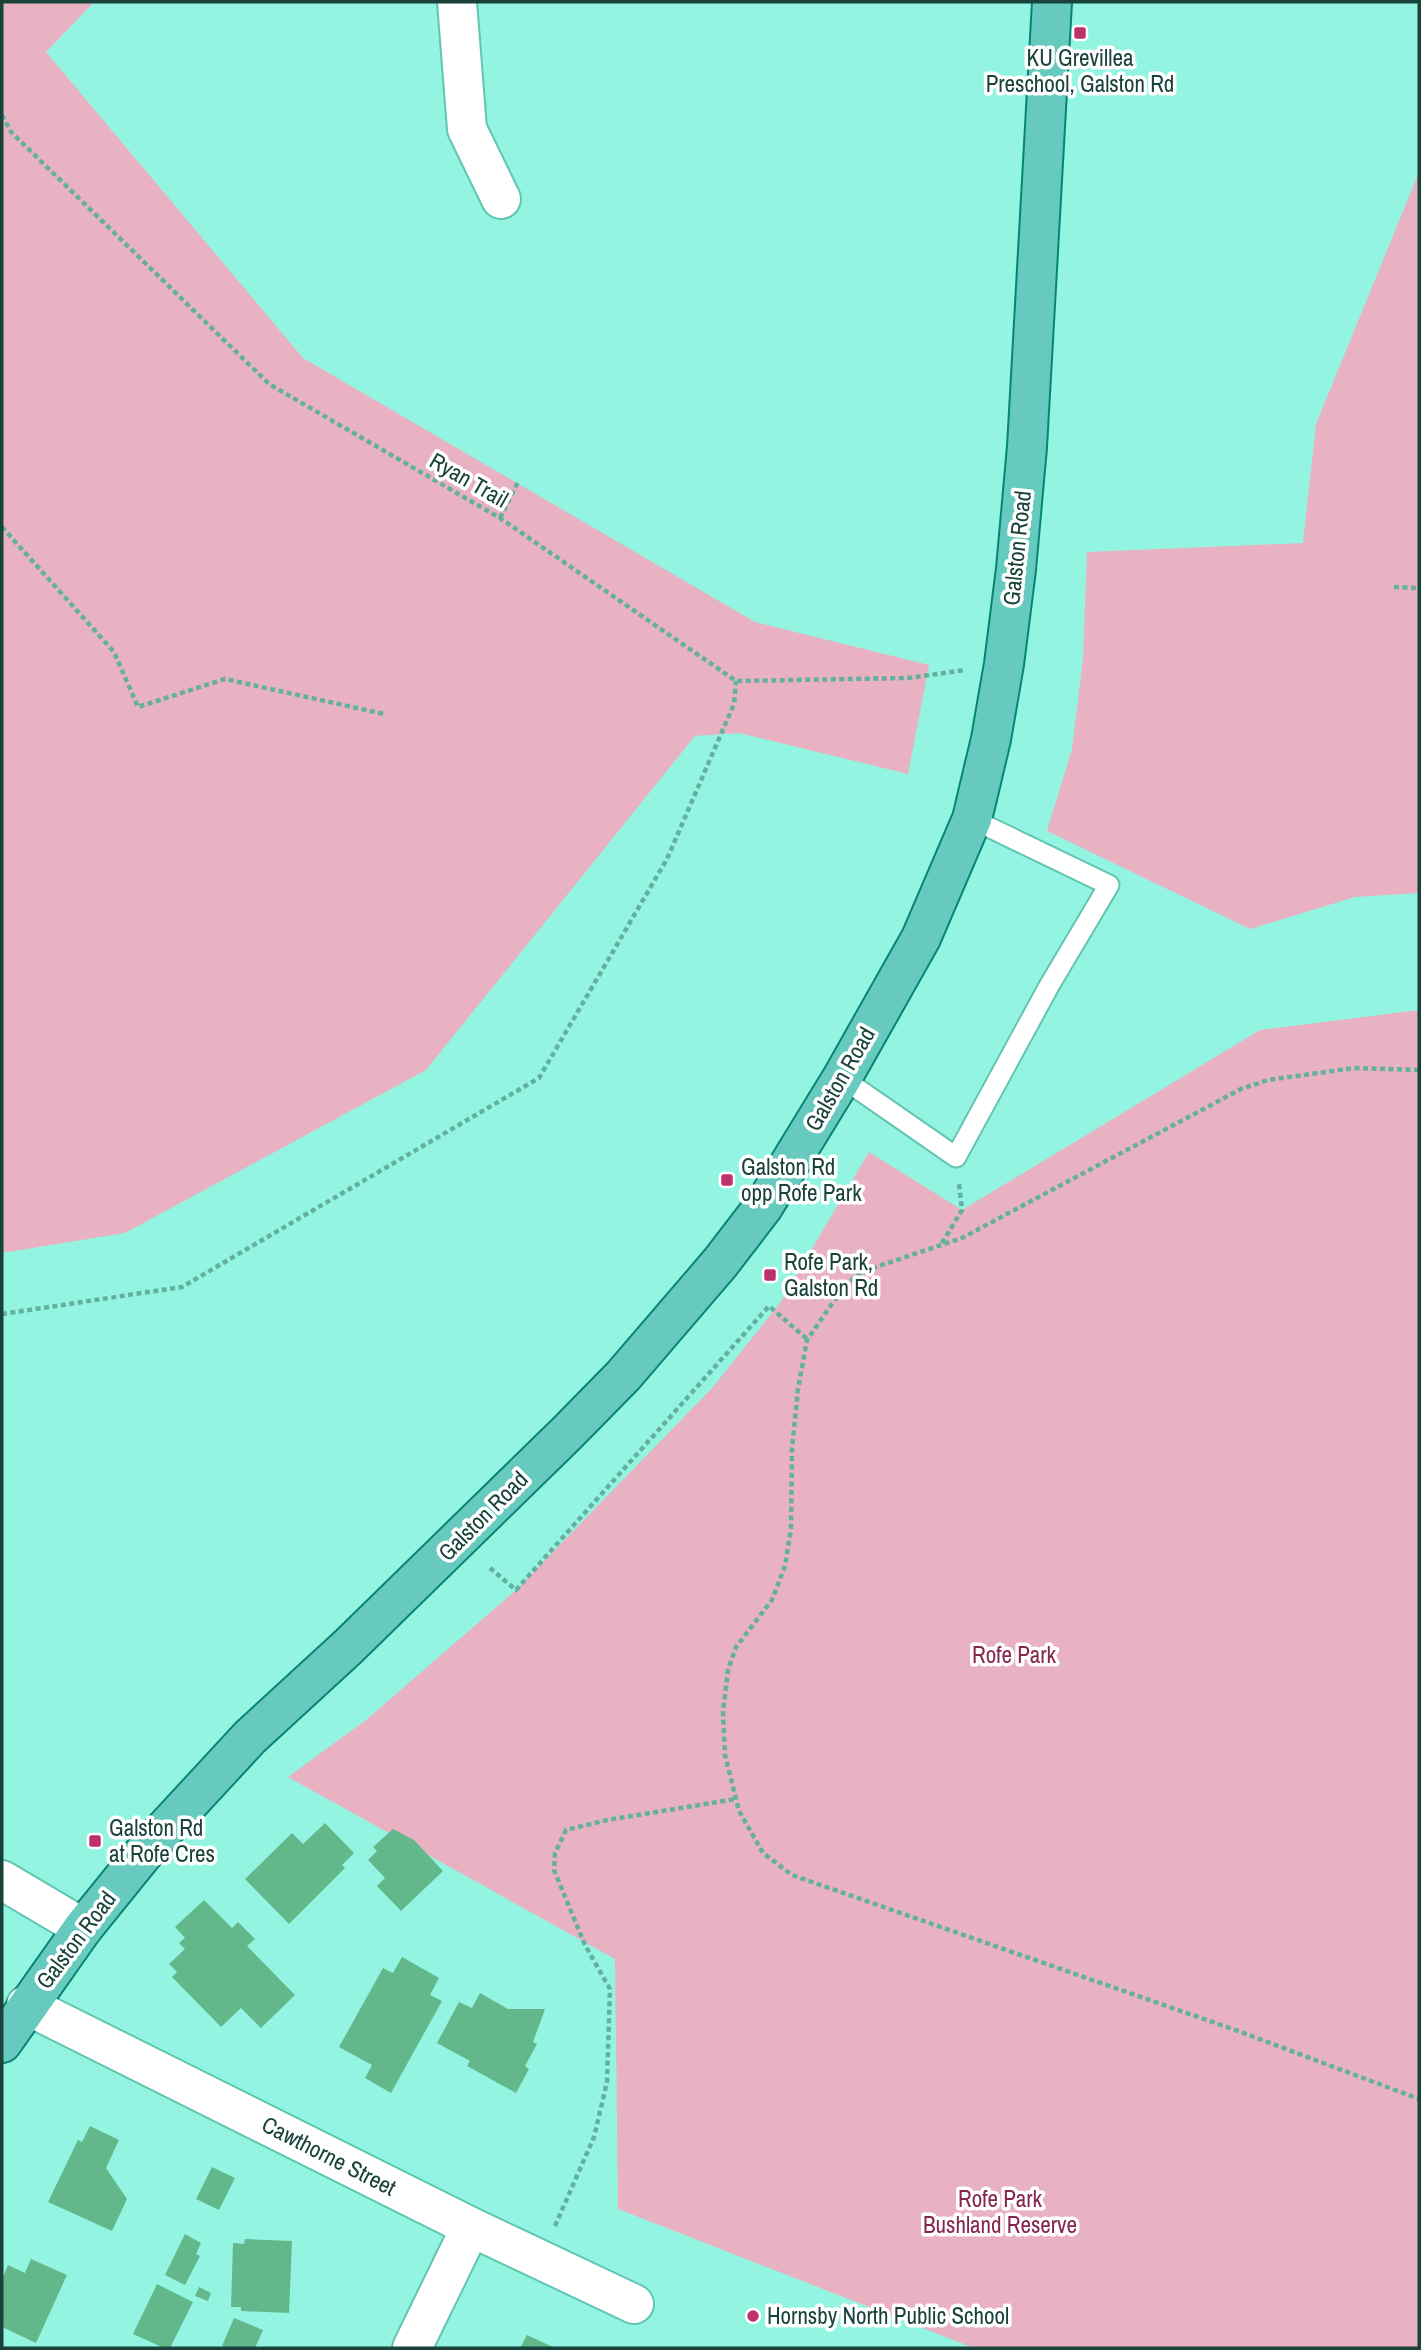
<svg xmlns="http://www.w3.org/2000/svg" width="1421" height="2350" viewBox="0 0 1421 2350" font-family="'Archivo Narrow',sans-serif">
<style>
.green{fill:#e8b2c2}
.building{fill:#63b88b}
.lines{fill:none;stroke-linecap:round;stroke-linejoin:round}
.service-casing{stroke:#62c5b2;stroke-width:23}
.minor-casing{stroke:#62c5b2;stroke-width:42}
.primary-casing{stroke:#088473;stroke-width:42}
.path{stroke:#63b0a0;stroke-width:4.5;stroke-dasharray:5 3.5;stroke-linecap:butt}
.service{stroke:#fff;stroke-width:19}
.minor{stroke:#fff;stroke-width:38}
.primary{stroke:#66cbbe;stroke-width:38}
.poi-dot{fill:#bc326d;stroke:#fff;stroke-width:2.5}
.labels{text-anchor:middle;stroke-width:7;stroke-linejoin:round;paint-order:stroke}
.poi-label{font-size:23px;fill:#18423a;stroke:#fff;text-anchor:start}
.street-label{font-size:23px;fill:#18423a;stroke:#fff}
.park-label{font-size:23px;fill:#86254d;stroke:#fff}
</style>
<rect width="100%" height="100%" fill="#93f5e1"/>
<path class="green" d="M2 2H94L46 52 303 358 755 622 929 665 908 774 739 733 695 736 426 1070 125 1233 2 1253Z
M1419 172V893L1355 897 1250 929 1047 831 1072 749 1083 659 1087 552 1303 543 1316 424Z
M1419 1010V2348H974L618 2209 615 1959 288 1777 366 1720 516 1590 713 1387 780 1303 869 1152 962 1210 1260 1030Z"/>
<path class="building" d="M325 1823 354 1853 342 1865 345 1868 289 1924 245 1879 292 1833 303 1844Z
M393 1829 414 1840 443 1871 401 1911 377 1886 385 1878 368 1860 377 1851 373 1847Z
M204 1900 232 1928 238 1922 255 1939 247 1946 295 1995 261 2028 241 2008 221 2027 172 1977 177 1972 169 1964 185 1949 179 1943 185 1938 175 1927Z
M402 1957 439 1978 430 1995 442 2001 391 2093 365 2078 372 2065 339 2047 383 1968 393 1973Z
M480 1993 508 2009H545L533 2042 537 2044 525 2066 529 2069 516 2093 467 2066 470 2061 437 2043 459 2002 472 2008Z
M90 2126 119 2140 106 2168 127 2199 112 2231 48 2202 78 2140 82 2142Z
M212 2167 235 2178 219 2210 196 2199Z
M185 2234 201 2243 196 2254 200 2256 185 2285 165 2275Z
M245 2239 292 2241 289 2313 241 2311V2307H231L233 2243 244 2244Z
M31 2259 67 2275 36 2343 2 2327V2279L8 2265 25 2273Z
M157 2284 193 2302 170 2348H164L133 2334Z
M199 2287 211 2293 208 2301 195 2296Z
M234 2318 263 2330 255 2348H227L222 2346Z
M527 2335 555 2348H520Z"/>
<g class="lines">
<defs>
<path id="service" d="M842 1078 956 1157 1049 986 1109 885 972 819"/>
<path id="minor" d="M457 2 467 129 501 199
M2 1880 83 1928
M26 2005 471 2227 634 2304
M412 2348 471 2227"/>
<path id="primary" d="M2 2043 83 1928 151 1844 250 1737 348 1647 567 1433 623 1376 720 1263 763 1207 842 1078 921 938 972 819 991 739 1004 664 1016 569 1027 447 1052 2"/>
</defs>
<use href="#service" class="service-casing"/>
<use href="#minor" class="minor-casing"/>
<use href="#primary" class="primary-casing"/>
<path class="path" d="M2 115 11 132 269 384 500 518 736 681 909 678 965 670
M500 518 519 480
M2 527 114 652 138 707 225 679 384 714
M1394 587 1419 588
M1419 1070 1354 1068 1268 1080 1241 1089 962 1238 864 1271 845 1285 807 1340 798 1389 792 1449 791 1529 785 1566 772 1600 736 1647 728 1670 723 1712 725 1755 739 1811 763 1853 792 1875 1241 2032 1419 2099
M942 1243 962 1210 959 1184
M2 1314 182 1287 539 1078 667 859 734 704 736 681
M490 1568 516 1590 769 1306 807 1339
M555 2226 594 2137 607 2082 610 1989 585 1945 554 1870 555 1853 566 1830 607 1820 736 1799"/>
<use href="#service" class="service"/>
<use href="#minor" class="minor"/>
<use href="#primary" class="primary"/>
</g>
<g class="poi-dot">
<rect x="1073" y="26" width="14" height="14" rx="3.5"/>
<rect x="720" y="1173" width="14" height="14" rx="3.5"/>
<rect x="763" y="1268" width="14" height="14" rx="3.5"/>
<rect x="88" y="1834" width="14" height="14" rx="3.5"/>
<circle cx="753" cy="2316" r="7"/>
</g>
<g class="labels">
<g class="poi-label">
<text x="1080" y="66" text-anchor="middle">KU Grevillea<tspan x="1080" dy="26">Preschool, Galston Rd</tspan></text>
<text x="741" y="1175">Galston Rd<tspan x="741" dy="26">opp Rofe Park</tspan></text>
<text x="784" y="1270">Rofe Park,<tspan x="784" dy="26">Galston Rd</tspan></text>
<text x="109" y="1836">Galston Rd<tspan x="109" dy="26">at Rofe Cres</tspan></text>
<text x="767" y="2324">Hornsby North Public School</text>
</g>
<g class="street-label">
<text transform="translate(469 480) rotate(30)" y="8">Ryan Trail</text>
<text transform="translate(1017 548) rotate(-84)" y="8">Galston Road</text>
<text transform="translate(840 1079) rotate(-60)" y="8">Galston Road</text>
<text transform="translate(483 1516) rotate(-45)" y="8">Galston Road</text>
<text transform="translate(76 1940) rotate(-53)" y="8">Galston Road</text>
<text transform="translate(329 2156) rotate(27)" y="8">Cawthorne Street</text>
</g>
<g class="park-label">
<text x="1014" y="1663">Rofe Park</text>
<text x="1000" y="2207">Rofe Park<tspan x="1000" dy="26">Bushland Reserve</tspan></text>
</g>
</g>
<rect width="1421" height="2350" fill="none" stroke="#18423a" stroke-width="7"/>
</svg>
